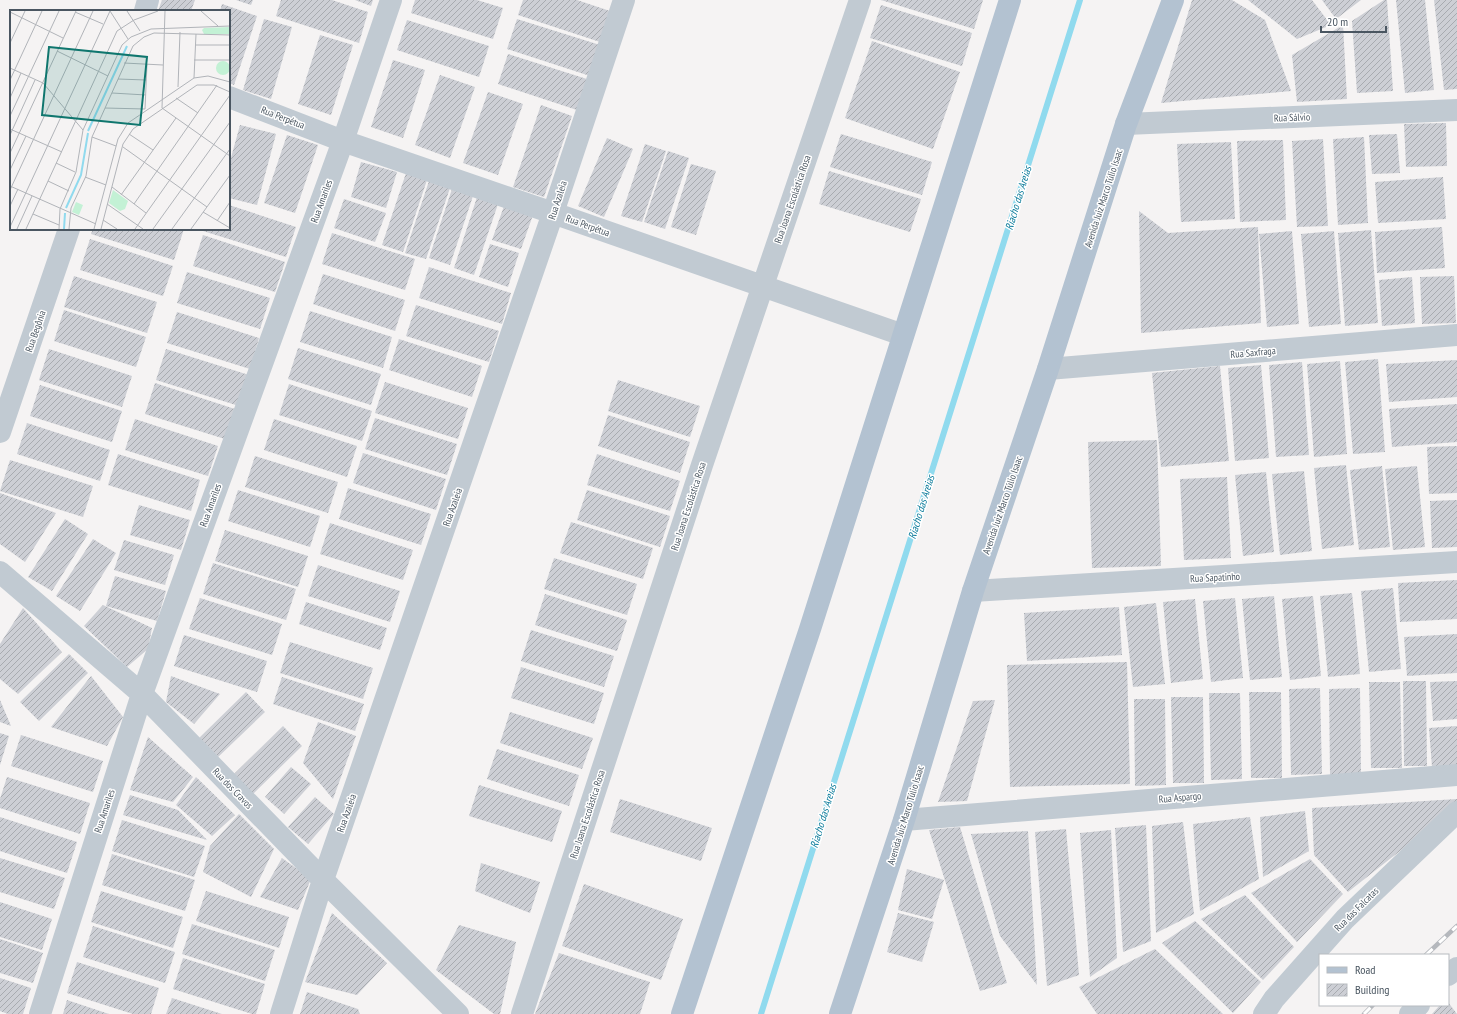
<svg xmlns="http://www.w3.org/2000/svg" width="1457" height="1014" viewBox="0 0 1457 1014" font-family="'PT Sans Narrow',sans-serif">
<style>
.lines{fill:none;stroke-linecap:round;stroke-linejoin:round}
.stream{stroke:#90daee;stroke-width:6}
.building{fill:url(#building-hatch)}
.minor{stroke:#c1cad2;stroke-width:22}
.major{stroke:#b3c2d1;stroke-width:22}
.rail-casing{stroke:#b5b8bd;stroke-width:4.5}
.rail{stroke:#fff;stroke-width:3;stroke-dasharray:9;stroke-linecap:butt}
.labels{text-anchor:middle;stroke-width:3;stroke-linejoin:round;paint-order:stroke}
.street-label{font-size:10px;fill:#4a5661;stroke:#fff}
.water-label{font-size:11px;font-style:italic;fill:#0c7c9b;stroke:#fff}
.inset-river{fill:none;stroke:#90daee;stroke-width:2}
.inset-road{fill:none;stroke:#b1b4b9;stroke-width:1}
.view{fill:#0f766e;fill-opacity:0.15;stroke:#0f766e;stroke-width:2}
.inset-edge{fill:none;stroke:#4a5661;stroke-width:2}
</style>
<defs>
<pattern id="building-hatch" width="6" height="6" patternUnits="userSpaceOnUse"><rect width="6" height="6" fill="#cdcfd5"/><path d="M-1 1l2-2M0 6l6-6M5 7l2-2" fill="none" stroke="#a8abb0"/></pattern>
</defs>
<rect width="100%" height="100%" fill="#f5f3f3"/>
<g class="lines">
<path class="stream" d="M761 1014 1080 0"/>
</g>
<path class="building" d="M162 0H195L191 11H158Z
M236 0H253L251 5Z
M281 0H332L368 12 359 43 276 16Z
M355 0H373L371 6Z
M415 0H477L503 8 493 39 411 13Z
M523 0H577L610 11 600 42 518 15Z
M881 0H983L974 29Z
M1192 0H1232L1265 20 1291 91 1161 103Z
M1248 0H1312L1331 25 1297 39Z
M1322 0H1361L1336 19Z
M1384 0H1387L1393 91 1357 93 1352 21Z
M1396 0H1425L1434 90 1405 93Z
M1434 0H1457V89L1444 90Z
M222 4 257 16 234 85 229 83V11H220Z
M881 5 972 33 962 66 870 38Z
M264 19 292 27 271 99 243 90Z
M517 19 600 45 590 76 507 49Z
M407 20 489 46 479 77 397 50Z
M1343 25 1347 99 1297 102 1292 55Z
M320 35 353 45 331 115 298 104Z
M872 41 960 72 933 149 845 118Z
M508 54 590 80 580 111 498 84Z
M393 60 425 70 403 138 371 127Z
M440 75 475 87 450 158 415 145Z
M488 92 523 104 498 175 463 163Z
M541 105 572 116 544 197 513 187Z
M1446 123 1447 166 1406 167 1404 124Z
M240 125 276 134 257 205 229 198V165Z
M841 134 932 162 922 195 830 167Z
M1397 134 1400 173 1372 174 1369 135Z
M287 135 318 145 295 213 264 203Z
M1364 137 1368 223 1338 225 1333 139Z
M607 138 633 149 604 217 578 206Z
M1323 139 1328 226 1297 227 1292 141Z
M1283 140 1286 220 1240 222 1237 141Z
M1231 142 1235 219 1181 222 1177 144Z
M645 144 666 151 642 222 621 216Z
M668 151 689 158 665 229 644 222Z
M361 162 397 172 386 208 351 197Z
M691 164 716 171 696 235 671 227Z
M829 171 921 199 910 232 819 204Z
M406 173 427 180 403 252 382 245Z
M1443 177 1446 219 1378 223 1375 182Z
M429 181 450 188 426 259 405 253Z
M453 186 474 193 450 265 429 258Z
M477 197 498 204 474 275 454 268Z
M344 199 386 213 375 242 334 228Z
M229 205 296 227 286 257 203 231 204 229H229Z
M504 206 533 215 521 249 492 240Z
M1139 211 1168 233 1258 227 1261 323 1141 333Z
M1442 227 1445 268 1377 273 1375 232Z
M93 229H184L174 260 91 234Z
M1371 230 1378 323 1345 326 1338 233Z
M1292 231 1299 324 1267 327 1259 234Z
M1334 231 1341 324 1309 327 1301 234Z
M332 233 415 259 405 290 322 264Z
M203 235 285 262 275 292 193 266Z
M90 239 173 266 163 296 80 270Z
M490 244 519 253 508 287 479 277Z
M429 267 511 293 502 324 419 298Z
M187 272 270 298 260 329 177 303Z
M323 274 405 300 395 331 313 304Z
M74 276 157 302 147 333 64 307Z
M1454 276 1456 323 1422 324 1420 277Z
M1412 277 1415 323 1382 326 1379 280Z
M416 305 499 331 489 362 406 336Z
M64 310 146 337 136 367 54 341Z
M310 311 392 337 383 368 300 342Z
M177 312 259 338 250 369 167 343Z
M399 339 482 366 472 397 389 370Z
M298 348 381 374 371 405 288 379Z
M49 349 132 376 122 407 39 380Z
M166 349 249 375 239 406 156 380Z
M1378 359 1385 452 1353 454 1345 362Z
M1457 360V397L1389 402 1386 364Z
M1340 361 1347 454 1314 457 1307 364Z
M1302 362 1309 455 1276 457 1269 365Z
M1261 365 1269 458 1235 461 1228 368Z
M1220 366 1229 461 1161 467 1152 373Z
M618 380 700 406 690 437 608 411Z
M385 382 468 408 458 439 375 413Z
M155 383 238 410 228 440 145 414Z
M289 384 372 411 362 441 279 415Z
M40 385 122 411 112 442 30 416Z
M1457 404V442L1392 447 1389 409Z
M608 415 690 442 680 473 598 446Z
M375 418 457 444 447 475 365 449Z
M135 419 218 446 208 476 125 450Z
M274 419 357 446 347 477 264 450Z
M27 423 110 450 100 481 17 454Z
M1157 440 1161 566 1092 568 1088 442Z
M1457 446V493L1429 494 1427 447Z
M363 453 446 479 436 510 353 483Z
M118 454 200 480 191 511 108 485Z
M597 454 680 481 670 511 587 485Z
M255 456 338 482 328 513 245 487Z
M10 460 93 486 83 517 0 491Z
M1346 465 1354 545 1322 549 1314 468Z
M1382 466 1390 547 1359 550 1350 470Z
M1417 466 1425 547 1393 550 1385 469Z
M1304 471 1312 551 1280 555 1272 474Z
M1266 472 1274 552 1243 556 1235 475Z
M1227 477 1231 558 1184 560 1180 479Z
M348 488 431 514 421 545 339 519Z
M238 490 320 516 310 547 228 521Z
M587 490 670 516 660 547 577 520Z
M0 493 56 513 25 562 0 544Z
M1457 500V547L1432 548 1430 501Z
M139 505 190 520 181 550 130 535Z
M65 519 88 534 52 591 28 577Z
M571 522 653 548 643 579 560 553Z
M330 523 413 550 403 580 320 554Z
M225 530 308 556 298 587 215 561Z
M93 539 116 553 80 611 56 596Z
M124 540 174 555 165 585 114 570Z
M554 558 637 584 627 615 544 589Z
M213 563 296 589 286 620 203 594Z
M318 565 400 591 390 622 308 596Z
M115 576 166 591 157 621 106 606Z
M1457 580V619L1400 622 1398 583Z
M1393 588 1401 669 1369 672 1361 591Z
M1352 593 1360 674 1328 677 1320 596Z
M545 594 627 620 617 651 535 625Z
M1274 596 1282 677 1250 680 1242 599Z
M1313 596 1321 676 1290 680 1282 599Z
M200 598 282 624 272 655 189 629Z
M1235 598 1243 678 1211 682 1203 601Z
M1195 599 1203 679 1171 683 1163 602Z
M306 602 387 628 380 650 299 624Z
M1156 603 1165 684 1133 687 1124 607Z
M103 605 152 628 148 649 127 667 84 626Z
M1119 607 1122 655 1027 661 1024 613Z
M23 608 62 652 18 694 0 679V644Z
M531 630 614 656 604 687 521 661Z
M1457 634V673L1407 676 1404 637Z
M184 635 267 661 257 692 174 666Z
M290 642 373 668 363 699 280 673Z
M69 654 88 673 39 721 20 702Z
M1127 662 1130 784 1010 787 1007 665Z
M521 667 604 693 594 724 511 698Z
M91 676 123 717 107 746 51 727Z
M171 676 220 694 194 724 166 702Z
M282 677 364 704 355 731 273 704Z
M1403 681H1426L1427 766H1404Z
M1457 681V719L1433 721 1430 682Z
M1369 682H1400L1402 768H1371Z
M1320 688 1322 774 1291 775 1289 689Z
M1360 688 1361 775H1330L1329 689Z
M246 692 265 712 216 759 197 740Z
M1249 692H1281L1282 778H1251Z
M1209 693H1240L1242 779 1211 780Z
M1171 697H1203L1204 783H1173Z
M1134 699H1165L1166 785 1135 786Z
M0 700 11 726 0 722Z
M995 700 967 801 938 802 973 701Z
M510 712 593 738 582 769 500 743Z
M318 722 356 736 333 799 303 763Z
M283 726 302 746 253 794 234 774Z
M1457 726V765L1432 767 1429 728Z
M0 733 9 736 0 765Z
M21 735 103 761 93 792 11 766Z
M148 737 193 777 173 802 130 790Z
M497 749 579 775 569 806 487 779Z
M291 767 311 784 284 814 265 797Z
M7 777 90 803 80 834 0 808V799Z
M196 777 235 815 212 836 176 805Z
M479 785 562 811 552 842 469 816Z
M130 795 178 810 207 840 123 815Z
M315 797 334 814 308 844 288 827Z
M620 799 712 828 701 861 610 832Z
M1457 799V806L1348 892 1314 855 1312 808Z
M1305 811 1309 851 1263 877 1260 817Z
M239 814 274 849 251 897 203 872 210 846Z
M0 817 77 842 67 873 0 851Z
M1250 817 1259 879 1200 911 1193 824Z
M122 820 205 846 194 877 112 851Z
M1183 822 1194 914 1156 933 1152 826Z
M1146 825 1151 941 1123 952 1115 828Z
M960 827 1007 983 980 991 929 830Z
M1066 829 1079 975 1047 986 1035 832Z
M1111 830 1117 958 1090 977 1080 833Z
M1028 831 1037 985 1000 936 971 834Z
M112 854 195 880 185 911 102 885Z
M0 858 65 878 54 909 0 892Z
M282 858 311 879 298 910 260 897Z
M1310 859 1343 894 1297 942 1251 893Z
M481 863 540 882 530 913 475 891Z
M907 869 944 880 932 919 898 910Z
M584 884 683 919 661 980 562 946Z
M101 891 183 917 173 948 91 922Z
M206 891 289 917 279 948 196 921Z
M1245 895 1294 947 1263 980 1201 919Z
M0 902 52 919 42 950 0 937Z
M332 913 387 963 357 995 305 982Z
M898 913 934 922 922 962 887 952Z
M1195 921 1261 982 1233 1013 1162 943Z
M192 924 275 950 265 981 182 954Z
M459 925 516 942 500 1014H494L436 970Z
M93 926 175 952 165 983 83 957Z
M0 939 43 953 33 983 0 973Z
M1155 949 1223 1014H1097L1079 987Z
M559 953 650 982 640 1014H535Z
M183 958 265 984 256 1014H252L173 989Z
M77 962 159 988 151 1014H133L67 993Z
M0 978 31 988 23 1014H8L0 1011Z
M307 992 358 1009 360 1014H300Z
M172 998 222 1014H166Z
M67 1000 109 1014H63Z
M1448 1002 1457 1014H1432L1440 1005H1448Z"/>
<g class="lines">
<path class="minor" d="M145 11 148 0
M229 97 343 141 553 213 903 335
M1126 124 1457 110
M1048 369 1457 335
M0 432 69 229
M0 572 142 694 323 880 458 1014
M973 591 1457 562
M904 820 1457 775
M1448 975 1457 968
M40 1014 142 694 343 141 391 0
M281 1014 323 880 553 213 624 0
M522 1014 702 465 860 0
M1264 1014 1274 999 1345 919 1457 812
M1410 1014 1419 1005"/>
<path class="major" d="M682 1014 810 629 1010 0
M840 1014 904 820 973 591 1048 369 1126 124 1173 0"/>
<defs>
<path id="rail" d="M1426 955 1457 926
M1364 1014 1373 1005"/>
</defs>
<use href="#rail" class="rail-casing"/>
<use href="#rail" class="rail"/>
</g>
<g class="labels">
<g class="street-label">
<text transform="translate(283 117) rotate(21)" y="4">Rua Perpétua</text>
<text transform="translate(1292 117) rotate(-2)" y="4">Rua Sálvio</text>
<text transform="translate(1103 198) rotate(-72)" y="4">Avenida Juiz Marco Túlio Isaac</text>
<text transform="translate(792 199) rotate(-71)" y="4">Rua Joana Escolástica Rosa</text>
<text transform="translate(557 200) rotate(-72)" y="4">Rua Azaleia</text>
<text transform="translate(321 201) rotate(-70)" y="4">Rua Amariles</text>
<text transform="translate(588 225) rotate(20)" y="4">Rua Perpétua</text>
<text transform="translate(35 331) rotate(-71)" y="4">Rua Begônia</text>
<text transform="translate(1253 352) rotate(-5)" y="4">Rua Saxfraga</text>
<text transform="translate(210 505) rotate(-70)" y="4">Rua Amariles</text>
<text transform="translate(1002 505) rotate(-71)" y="4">Avenida Juiz Marco Túlio Isaac</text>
<text transform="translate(688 506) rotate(-72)" y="4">Rua Joana Escolástica Rosa</text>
<text transform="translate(452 507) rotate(-71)" y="4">Rua Azaleia</text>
<text transform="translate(1215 577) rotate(-3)" y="4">Rua Sapatinho</text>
<text transform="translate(233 788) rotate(46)" y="4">Rua dos Cravos</text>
<text transform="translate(1180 797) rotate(-5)" y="4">Rua Aspargo</text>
<text transform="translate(104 811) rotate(-72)" y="4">Rua Amariles</text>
<text transform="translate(346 813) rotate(-71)" y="4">Rua Azaleia</text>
<text transform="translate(587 814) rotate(-72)" y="4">Rua Joana Escolástica Rosa</text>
<text transform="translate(905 815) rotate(-73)" y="4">Avenida Juiz Marco Túlio Isaac</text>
<text transform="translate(1356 909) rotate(-45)" y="4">Rua das Falcatas</text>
</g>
<g class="water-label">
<text transform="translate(1018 198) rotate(-73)" y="4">Riacho das Areias</text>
<text transform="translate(921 507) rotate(-73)" y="4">Riacho das Areias</text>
<text transform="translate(823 816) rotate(-73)" y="4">Riacho das Areias</text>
</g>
</g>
<g transform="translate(10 10)">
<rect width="220" height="220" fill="#f5f3f3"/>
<path d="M103 180 118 191 115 199 110 201 99 193Z" fill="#c3f1d5"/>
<path d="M220 17V24H194L192 20 194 18ZM206 58a7 7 0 1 1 14 0a7 7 0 1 1-14 0ZM66 192 73 195 69 205 62 202Z" fill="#c3f1d5"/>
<path class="inset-river" d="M78 121 117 36M56 198 71 165 78 123M54 219 55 203"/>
<path class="inset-road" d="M100 1 118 29M117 1 130 21M155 1 152 98 220 146M191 1 208 16M0 2 53 28M65 2 93 14M0 33 15 1M186 35H220M47 41 98 66M184 50H220M114 53 153 55M0 58 33 73 73 120M184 68 186 24M108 69 136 70M0 70 32 1M168 77 170 22M102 83 136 85M0 88 11 63M166 88 188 103M95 98 135 99 137 54M0 106 49 1M0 119 52 142M119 124 143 140M0 125 25 70M82 127 106 136M113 137 197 197M0 143 66 1M46 153 65 162M0 160 16 126M75 167 96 175M38 171 59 181M0 176 86 214M102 177 136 203M0 180 83 1M111 185 166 108M97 194 133 219M124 194 207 75M0 196 8 179M193 202 220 218M23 204 49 215M93 210 107 219M207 211 220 192M0 217 100 1M7 219 22 186M16 219 107 21 124 10 148 1M49 219 50 199 66 162 73 120 112 35 121 27 141 19 220 16M59 219 61 198 76 166 82 127 123 36 134 27 144 23 220 25M84 219 108 129 118 113 184 68 198 66 220 72M91 219 113 134 123 119 187 75H204L220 82M125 219 220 85M143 219 220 112M162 219 220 139M181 219 220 165"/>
<path class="view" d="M39 37 137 47 130 115 32 105Z"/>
<rect width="220" height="220" class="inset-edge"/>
</g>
<rect x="1319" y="954" width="130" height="52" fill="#ffffff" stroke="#b7bbc0"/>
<rect x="1327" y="967" width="20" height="6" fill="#b3c2d1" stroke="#b7bbc0"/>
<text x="1355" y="974" font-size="12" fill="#4a5661">Road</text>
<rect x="1327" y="984" width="20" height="12" fill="url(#building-hatch)" stroke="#b7bbc0"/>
<text x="1355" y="994" font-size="12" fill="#4a5661">Building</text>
<path d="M1321 26v6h65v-6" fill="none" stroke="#4a5661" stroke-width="2"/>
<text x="1327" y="26" font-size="12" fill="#4a5661" stroke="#ffffff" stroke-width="3" paint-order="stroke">20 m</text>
</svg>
